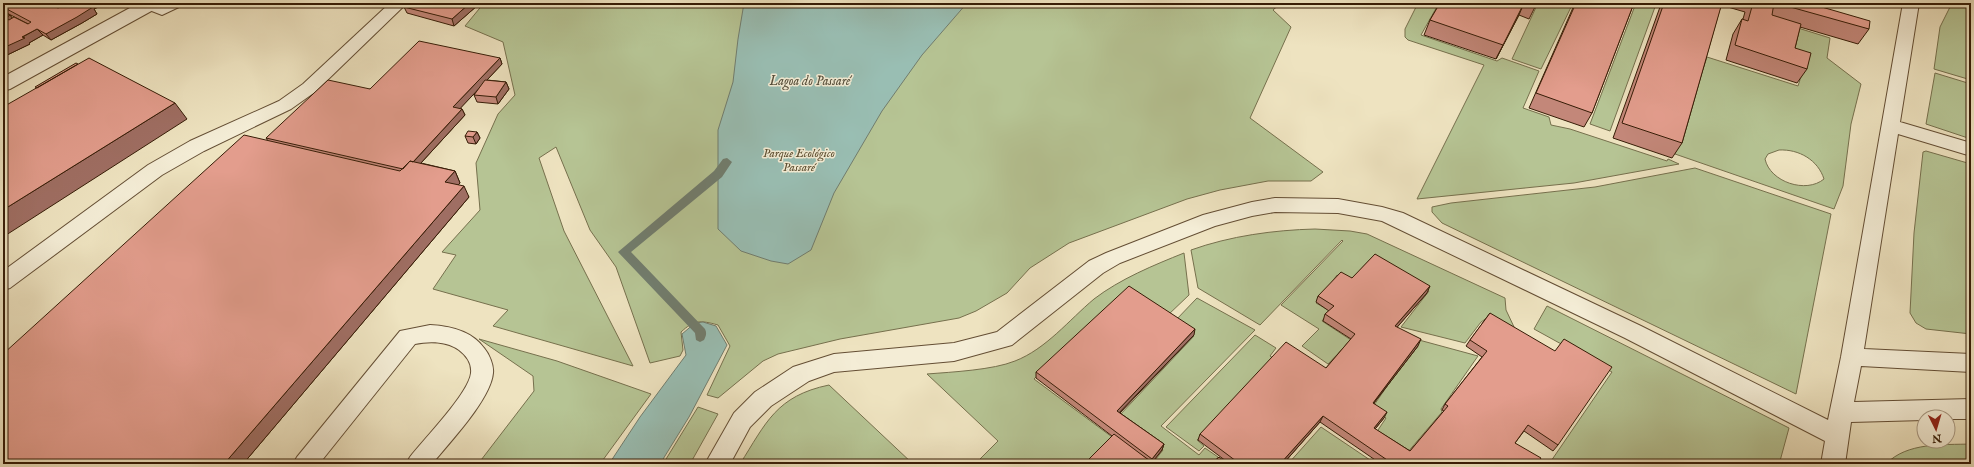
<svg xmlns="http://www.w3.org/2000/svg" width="1974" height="467" viewBox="0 0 1974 467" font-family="'IM FELL English',serif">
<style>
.green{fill:#b6c494;stroke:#76704d;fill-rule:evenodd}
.water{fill:#99beb3;stroke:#717d6e}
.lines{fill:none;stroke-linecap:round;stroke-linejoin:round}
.stream{fill:#717d6e;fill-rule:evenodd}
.lane-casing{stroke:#644e34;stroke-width:2}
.street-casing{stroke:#644e34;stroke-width:2}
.lane{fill:#f4edd6;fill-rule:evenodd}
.street{fill:#f4edd6;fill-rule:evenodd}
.wall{fill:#c38779;stroke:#361c06}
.shaded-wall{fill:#9f6e63;stroke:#361c06}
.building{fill:#e39d8d;stroke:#361c06}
.labels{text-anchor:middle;stroke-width:3;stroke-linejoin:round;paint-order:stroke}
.park-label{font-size:12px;font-style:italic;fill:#5c4e31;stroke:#f4edd6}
.water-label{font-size:13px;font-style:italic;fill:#544d3a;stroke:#f4edd6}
</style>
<rect width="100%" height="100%" fill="#eee3c0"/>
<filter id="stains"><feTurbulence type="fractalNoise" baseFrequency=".005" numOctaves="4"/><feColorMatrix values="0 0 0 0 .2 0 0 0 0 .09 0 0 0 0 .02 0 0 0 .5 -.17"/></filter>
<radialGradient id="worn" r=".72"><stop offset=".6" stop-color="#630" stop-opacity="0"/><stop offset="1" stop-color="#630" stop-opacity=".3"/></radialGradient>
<path class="green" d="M484 3H1281L1273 10 1291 27 1250 118 1323 172 1311 181H1268L1220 190 1187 199 1069 243 1030 268 1007 293 976 311 959 318 840 339 778 354 763 361 718 398 707 395 730 346 718 325C700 320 694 320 681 332L683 350 680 356 650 363 616 267 590 230 556 147 539 158 564 231 633 366 493 326 508 310 433 289 456 255 442 252 480 210 476 163 498 114 515 95 503 42 465 26Z
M1418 3H1439L1421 35 1497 61 1502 58 1539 71 1523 108 1549 117 1551 125 1570 129 1667 161 1668 159 1679 164 1574 183 1417 199 1484 65 1408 40 1405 37V29Z
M1538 3H1573L1541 69 1512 59Z
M1636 3 1655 7 1610 131 1590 124Z
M1952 3H1971V80L1934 69 1940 27Z
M1798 28 1830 38 1827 58 1861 84 1851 124 1843 186 1834 209 1675 154 1707 57 1798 86 1804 67 1789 62ZM1779 150C1799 149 1818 160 1824 179 1806 194 1770 182 1765 159L1768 154Z
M1935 73 1971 84V139L1926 124Z
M1926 151 1971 164V334L1926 329 1916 323 1910 313 1914 233 1923 152Z
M1695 168 1831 214 1796 394 1442 223 1432 212V207L1451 203 1595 187Z
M1315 229 1350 231 1367 234 1505 298 1506 310 1515 329 1487 318 1481 322 1465 343 1401 327 1429 291 1372 257 1349 282 1337 275 1316 303 1330 311 1322 321 1351 340 1328 364 1302 346 1319 329 1281 305 1343 241 1342 240 1260 325 1198 288 1191 250C1230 236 1274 230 1315 229Z
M1184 253 1189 295 1168 315 1127 292 1034 379 1112 437 1087 464H975L998 441 927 374C952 372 993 370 1015 361 1046 349 1069 320 1094 299 1120 279 1154 265 1184 253Z
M1197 298 1255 330 1161 426 1199 455 1205 448 1218 457 1211 464H1152L1163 450 1118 417 1194 336 1175 321Z
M1547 306 1789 428 1780 461 1776 464H1549L1612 372 1534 329Z
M1255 335 1276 348 1270 356 1273 358 1197 440 1204 446 1199 451 1166 427Z
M479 339 557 361 651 394 600 464H478L534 391 533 376Z
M1419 340 1478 356 1441 409 1442 412 1407 453 1376 433 1386 418 1372 408Z
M829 385 913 464H740C766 423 776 396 829 385Z
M698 407 718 414 690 464H663Z
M1321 427 1376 464H1288Z
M1971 444V464H1886C1907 442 1943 445 1971 444Z"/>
<path class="water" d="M744 3H967L922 55 882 111 834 193 811 250 788 264 771 261 741 251 718 229V130L733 82 738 39Z
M703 322 716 326 727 345 689 417 660 464H609L640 417 686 355 682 334 695 323Z"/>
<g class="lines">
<path class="stream" d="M727 158 732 162 722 177 631 252 705 329C707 333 706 336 704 340L700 342 696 340 695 333 618 252 714 171 723 159Z"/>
<defs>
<path id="lane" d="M137 3H183L181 6 162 15 139 6Z
M390 3H407L315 92 291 109 204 151 162 175 10 288 3 290V271L148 165 190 141 279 101 303 84Z
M1903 3H1919L1900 122 1971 143V156L1898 134 1864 349 1971 354V372L1861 366 1854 402 1971 399V419H1948V417H1924V420L1851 422 1845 464H1821L1825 441 1625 338 1382 221 1338 213 1275 212 1252 216 1215 226 1120 263 1103 273 1012 345 954 361 834 372 809 381 771 406 750 427 730 464H705L734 413 755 392 793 367 834 354 954 343 997 332 1089 261 1106 253 1203 215 1252 202 1275 198 1338 199 1382 207 1403 213 1641 326 1828 420 1841 357Z
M430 325C450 326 472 331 484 348 489 354 494 365 493 373 491 399 449 443 432 464H406L410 457C424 439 469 393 471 373 472 364 467 356 459 350 447 341 429 341 415 344L319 464H293L297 457 400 331Z"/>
<path id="street" d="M139 3H157L158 5 155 9 10 89 3 91V77Z"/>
</defs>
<use href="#lane" class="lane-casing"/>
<use href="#street" class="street-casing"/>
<use href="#lane" class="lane"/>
<use href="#street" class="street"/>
</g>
<path class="wall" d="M3 3 58 8 49 3H106L94 9 97 14 82 23 51 40 43 35 29 43 30 44 3 57 10 15 12 18 28 24 3 11Z
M159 3H171L166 6Z
M409 3H477L478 5 454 26 407 13 404 7Z
M1440 3H1537L1529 19 1519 15 1496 59 1424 35 1430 20Z
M1575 3H1634L1592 113 1584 127 1529 108Z
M1646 3H1808L1869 29 1858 44 1800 27 1795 48 1807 69 1797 83 1726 60 1733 34 1742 19H1743L1745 12 1721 5 1682 143 1672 158 1613 138 1660 7Z
M500 58 502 64 487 80 506 82 509 89 498 104 477 102 474 95 479 89 460 108 462 109 465 115 421 163 455 171 460 183 458 185 469 197 243 464H3L268 141 266 138 370 89Z
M477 132 480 138 476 144 468 143 465 136Z
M1352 278 1427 293 1397 327 1418 346 1374 403 1384 418 1375 429 1410 451 1444 411 1442 410 1445 404 1482 357 1466 346 1470 340 1490 313 1558 445 1553 451 1524 431 1515 443 1537 464H1381L1320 422 1283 464H1230L1198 440 1200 434 1326 368 1351 339 1323 321 1325 314 1329 311 1316 302 1318 296Z
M1194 335 1120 413 1164 444 1162 450 1152 462 1112 436 1036 378V372Z"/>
<path class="shaded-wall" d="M90 3H106L94 9 97 14 82 23 51 40 46 34Z
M163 3H171L166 6Z
M470 3H477L478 5 454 26 452 19Z
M1524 3 1519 15 1496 59Z
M10 15 15 22 10 24 5 18Z
M37 29 43 35 29 43 30 44 3 57V48Z
M500 58 502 64 456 113 453 107Z
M506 82 509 89 498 104 496 97Z
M175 103 187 119 3 237V210Z
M462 109 465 115 409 176 406 170Z
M477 132 480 138 476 144 473 137Z
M455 171 460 183 451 193 445 182Z
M464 186 469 197 243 464H224Z
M1430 286 1427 293 1393 332 1395 326Z
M1195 329 1194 335 1116 416 1117 411Z
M1421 339 1418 346 1370 408 1373 403Z
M1387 412 1384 418 1371 434 1374 428Z
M1323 416 1320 422 1283 464H1280Z
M1164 444 1162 450 1151 464 1152 459Z"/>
<path class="building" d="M3 3H48L58 8 62 6 57 3H90L87 5 93 7 77 17 46 34 37 29 22 37 25 38 3 48V12L10 15 5 18 9 20 14 17 28 24 31 22 3 7Z
M409 3H470L452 19 404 7Z
M1440 3H1524L1503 45 1430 20Z
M1576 3H1634L1592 113 1536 93Z
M1664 3H1722L1682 143 1622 123Z
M1753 3H1774L1772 15 1801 24 1795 48 1811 53 1807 69 1735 45 1742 19 1748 21Z
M1776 3H1808L1870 21 1869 29Z
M419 41 500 58 453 107 462 109 413 162 410 161 403 169 266 138 328 80 370 89Z
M89 58 175 103 3 210V107Z
M76 63 78 64 37 88 35 87Z
M485 80 506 82 496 97 474 95Z
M468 131 477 132 473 137 465 136Z
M244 135 400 171 410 161 455 171 445 182 464 186 224 464H3V354Z
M1375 254 1430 286 1395 326 1421 339 1373 403 1387 412 1374 428 1410 451 1448 406 1445 404 1487 351 1470 340 1490 313 1555 351 1564 339 1612 367 1558 445 1528 425 1515 443 1541 458 1537 464H1393L1323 416 1280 464H1240L1200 434 1286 342 1326 368 1355 334 1325 314 1334 306 1318 296 1341 272 1352 278Z
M1129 286 1195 329 1117 411 1164 444 1152 459 1036 372Z
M1114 434 1154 464H1084Z
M1219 457 1228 464H1212Z"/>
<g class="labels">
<g class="park-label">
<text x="799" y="157">Parque Ecológico<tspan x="799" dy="14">Passaré</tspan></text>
</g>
<g class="water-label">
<text x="810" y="85">Lagoa do Passaré</text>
</g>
</g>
<rect width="1974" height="467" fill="none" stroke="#eee3c0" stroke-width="16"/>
<rect x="4" y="4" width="1966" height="459" fill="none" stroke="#361c06" stroke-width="2"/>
<rect x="8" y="8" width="1958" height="451" fill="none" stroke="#361c06"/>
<g transform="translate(1936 429) rotate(175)"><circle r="19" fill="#f4edd6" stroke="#a89983"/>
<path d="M0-3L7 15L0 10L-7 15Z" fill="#8f2418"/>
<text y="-6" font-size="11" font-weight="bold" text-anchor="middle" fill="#361c06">N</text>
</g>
<rect width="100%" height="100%" filter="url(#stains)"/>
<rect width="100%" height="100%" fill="url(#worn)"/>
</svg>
